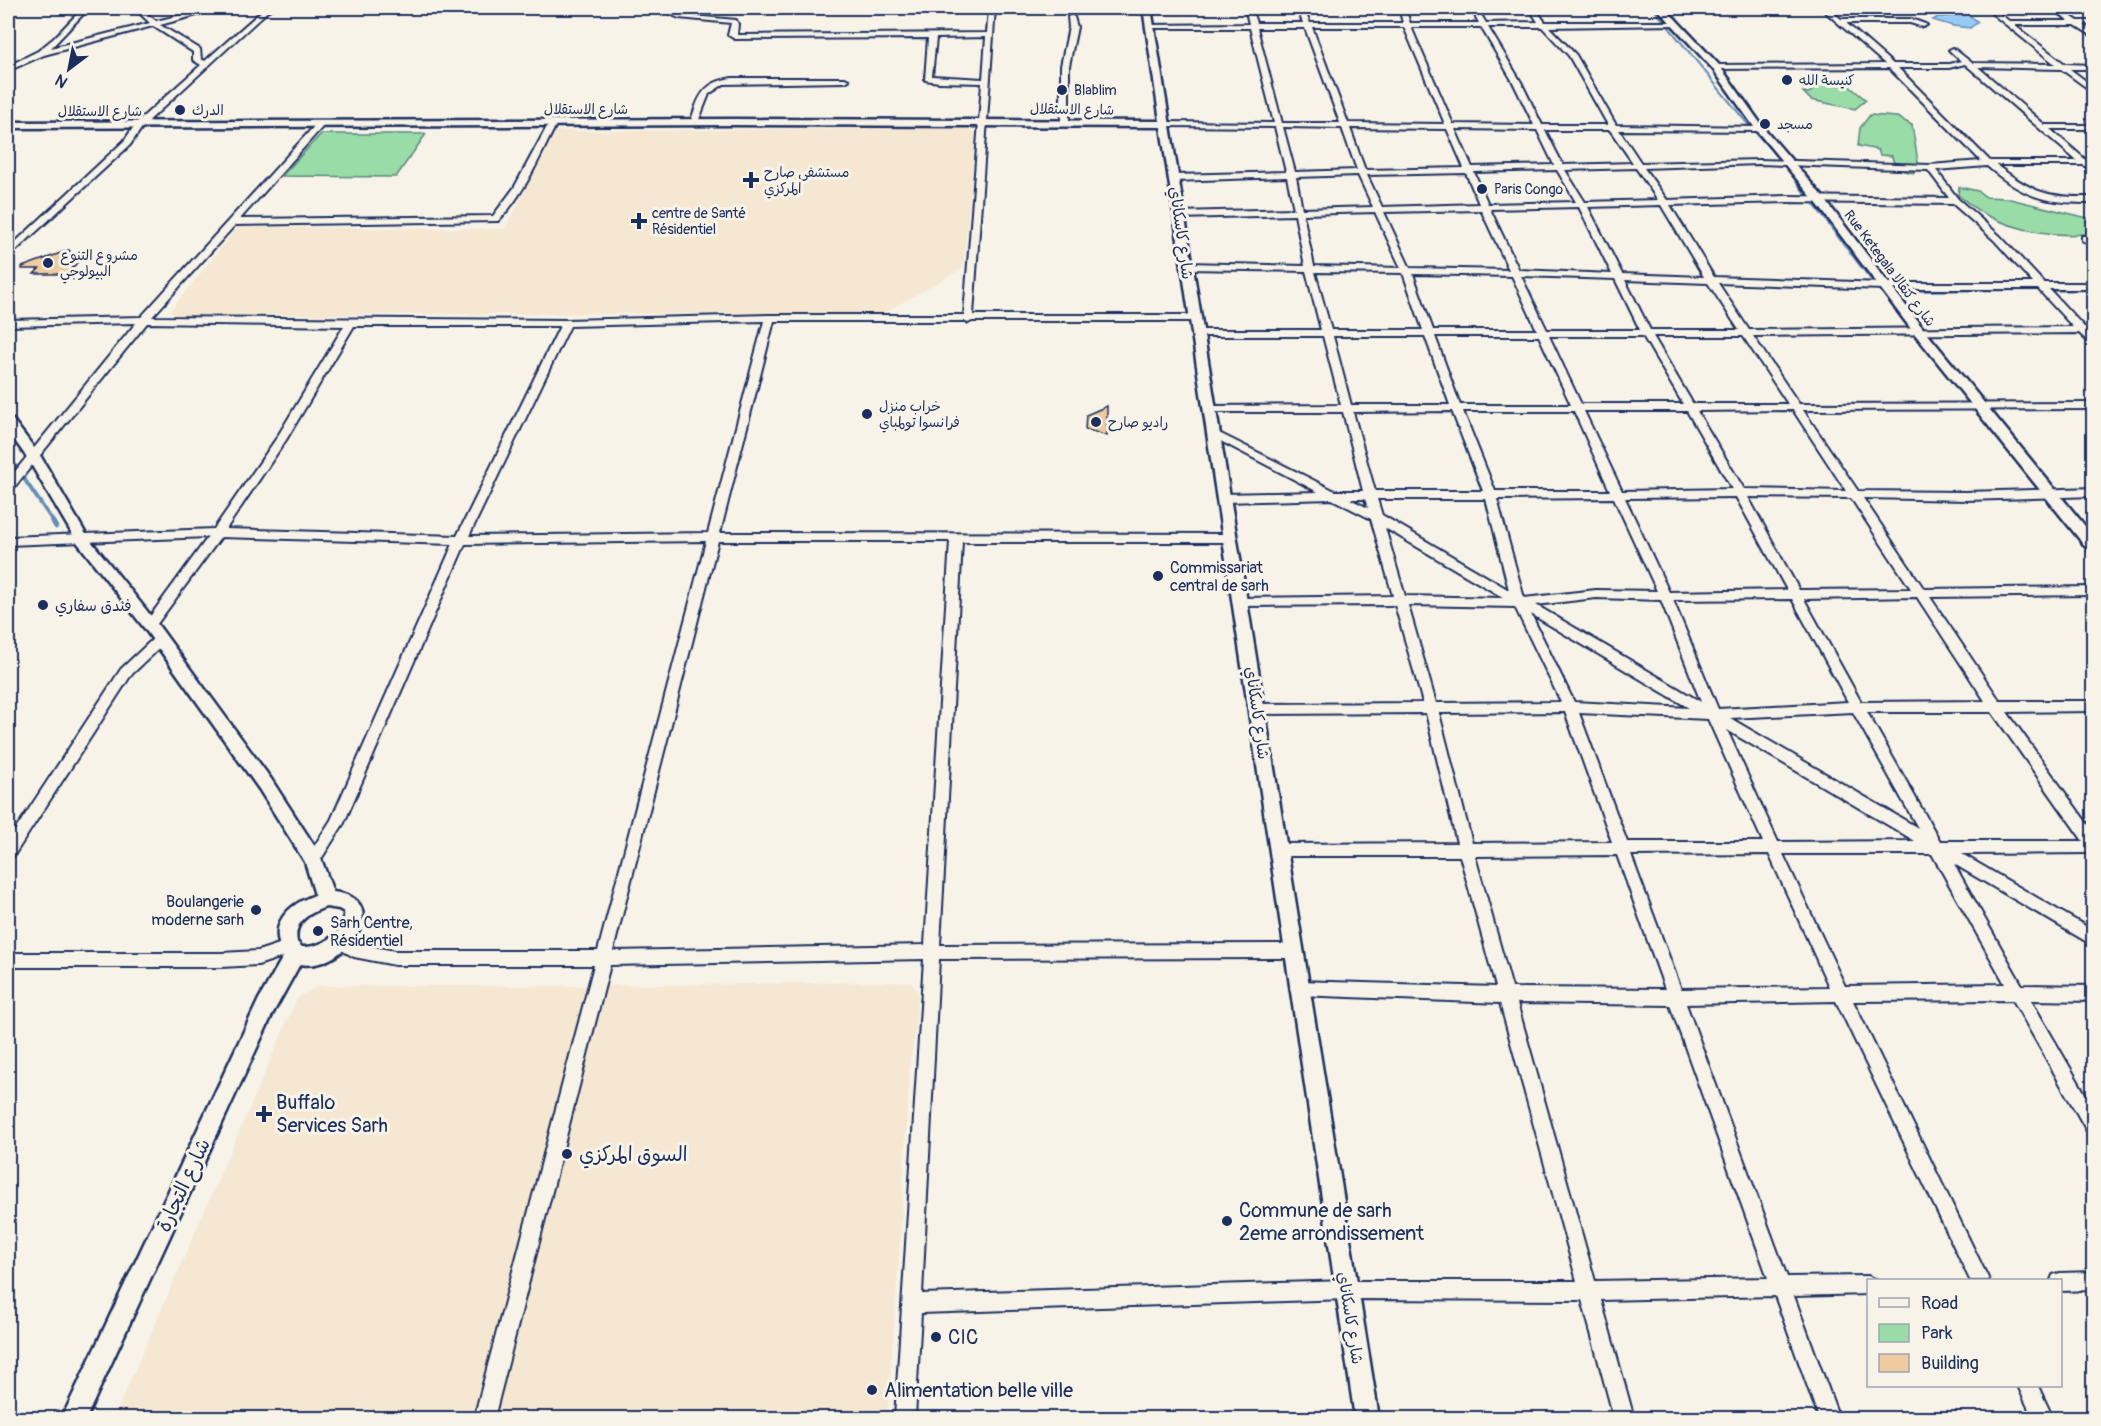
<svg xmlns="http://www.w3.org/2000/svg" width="2101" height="1426" viewBox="0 0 2101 1426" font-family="Pangolin,'Playpen Sans Arabic',sans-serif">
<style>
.built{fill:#f5e7d2}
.green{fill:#99dca7;stroke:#5a8682;stroke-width:1.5}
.water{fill:#97cbf4;stroke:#658db8;stroke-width:1.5}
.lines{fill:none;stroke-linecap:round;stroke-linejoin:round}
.stream-far2{stroke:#658db8;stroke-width:2}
.stream-far1{stroke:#658db8;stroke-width:4}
.stream{stroke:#658db8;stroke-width:4.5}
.building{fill:#f0caa0;stroke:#1b2f5e;stroke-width:1.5}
.minor-casing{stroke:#1b2f5e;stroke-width:4}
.tertiary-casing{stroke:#1b2f5e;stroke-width:5}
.minor{fill:#f7f3e8;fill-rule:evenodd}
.tertiary{fill:#f7f3e8;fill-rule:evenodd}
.poi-dot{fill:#1b2f5e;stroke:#f7f3e8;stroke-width:2}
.labels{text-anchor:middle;stroke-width:6;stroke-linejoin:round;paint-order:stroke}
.far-poi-label{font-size:14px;fill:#1b2f5e;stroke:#f7f3e8;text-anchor:start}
.far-street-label{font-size:14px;fill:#1b2f5e;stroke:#f7f3e8}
.street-label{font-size:16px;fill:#1b2f5e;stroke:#f7f3e8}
.poi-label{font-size:16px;fill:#1b2f5e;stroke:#f7f3e8;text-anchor:start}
.near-poi-label{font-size:20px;fill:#1b2f5e;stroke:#f7f3e8;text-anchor:start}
.near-street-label{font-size:20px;fill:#1b2f5e;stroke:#f7f3e8}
</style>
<rect width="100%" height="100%" fill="#f7f3e8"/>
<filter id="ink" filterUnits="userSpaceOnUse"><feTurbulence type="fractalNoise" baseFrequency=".0167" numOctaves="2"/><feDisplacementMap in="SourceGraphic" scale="12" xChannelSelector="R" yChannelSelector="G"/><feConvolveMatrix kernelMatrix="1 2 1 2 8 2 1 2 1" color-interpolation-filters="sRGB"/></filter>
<g filter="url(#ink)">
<path class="built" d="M965 128 976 133 963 268 884 313 175 315 170 311 238 227 505 229 557 131Z
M911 982 918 992 916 1028 910 1060 900 1243 887 1418H114L297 999 318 986H574Z"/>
<path class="green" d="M1820 84 1848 85 1866 100 1855 109 1811 100 1803 92 1809 93Z
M1870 115 1897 117 1912 125 1919 168 1913 173 1900 170 1893 161 1892 156 1880 155 1878 150 1858 146 1860 128Z
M321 134H426L396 177 282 176Z
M1959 187 1978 191 1986 197 2006 198 2092 219 2093 233C2059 238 2016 231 1984 214 1975 209 1966 201 1958 195Z"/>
<path class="water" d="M1953 8 1963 10 1978 22 1970 28 1953 26 1933 20 1938 17 1954 16Z"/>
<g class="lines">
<path class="stream-far2" d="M1653 8 1665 23
M1667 25 1751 128
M1753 130 1779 159
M1783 163 1808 198
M1812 202 1831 227"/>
<path class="stream-far1" d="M1830 225 1874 282
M1906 290 2041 289
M2049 290 2094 289
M8 455 54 523"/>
<path class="stream" d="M53 522 56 527"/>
</g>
<path class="building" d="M69 250 77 263 67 274H34L39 269H22V267Z
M1107 406V436L1085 429 1086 415Z"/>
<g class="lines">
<defs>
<path id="minor" d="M83 8H89L51 48 150 23 134 8H140L156 21 211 8H220L219 9 160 25 200 49 201 59 205 61 265 8H271L143 126 130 145 11 255 8 256V249L124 141 137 122 201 65 193 60V52L153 26 44 55 8 71V66L38 51 54 38Z
M675 8H681L679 14 682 15 736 20 738 24 737 35 987 33 989 8H995L973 315H1194L1199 318 1194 321H972L968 323 964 321H774L720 533 1230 534 1236 538 1230 542H962L940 945 1293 944 1299 946 1301 951 1299 956 1293 958 939 959 922 1294 1347 1281H1577L1500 1003 1298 995 1292 993 1290 988 1292 983 1298 981 1496 987 1460 856H1278L1273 854 1271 850 1273 846 1278 844 1457 843 1426 713 1257 714 1252 713 1250 709 1252 705 1257 704 1423 703 1395 605 1241 606 1235 602 1241 598 1393 596 1371 519 1332 499 1224 502 1218 498 1224 494 1318 492 1211 436 1210 434 1215 431 1335 491H1363L1343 412H1210L1205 409 1210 406 1341 405 1323 336H1198L1193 333 1198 330H1321L1306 271 1187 269 1182 266 1187 263 1305 266 1295 215 1178 218 1174 215 1178 212 1294 209 1287 177 1174 181 1170 178 1174 175 1286 172 1275 127 1165 126 1161 124 1165 122 1274 123 1250 28H1150L1146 26 1148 25 1249 24 1245 8H1251L1256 23H1303L1297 8H1303L1310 23H1403L1399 8H1405L1410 23H1479L1471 8H1477L1486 23 1538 22 1529 8H1535L1545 22H1675L1677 25 1549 27 1576 55 1616 125 1760 127 1764 129 1760 131 1619 130 1641 163 1759 160 1930 165 1981 161 1889 68 1716 69 1712 67 1716 65 1885 64 1821 8H1828L1841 19H1911L1925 24 1927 25 1923 27 1910 23H1846L1893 64H1949L1961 61 1949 50 1953 48 1972 63 2055 64 1985 8H1992L2009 21H2069L2052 8H2059L2078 21H2094V25H2084L2094 31V37L2075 25H2014L2065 64 2094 65V69H2070L2094 87V93L2061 69 1978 67 2045 125H2094V129H2050L2087 161H2094V165L2087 167 2083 165H1996C2034 193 2047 198 2094 197V203C2045 203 2024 198 1987 166L1936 170 1958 199 2000 236 2044 283H2094V289H2049L2084 327H2094V333H2089L2094 337V347L2079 333 1753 336 1799 404 2094 403V409L1803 410 1858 491 1966 492 2094 488V496L1966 500 1863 498 1924 589 2094 587V595L1930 597 2000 701H2094V711L2007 712 2094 833V853L1962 854 2094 931V946L1954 864 2022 985 2094 986V1001L2031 1000 2094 1109V1135L2088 1133 2013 1000 1853 1001 1989 1280H1970L1836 1001 1686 1004 1787 1277 1868 1276 1876 1280H1868V1294L1794 1296 1839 1418H1819L1775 1296 1601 1300 1634 1418H1614L1582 1300 1347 1299 921 1313 915 1418H895L924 959 610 965 494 1418H474L594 965H395L354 957 336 947 334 942 336 937 342 935 363 945 395 951H598L706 541 465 544 344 823 318 864 313 865 308 864 306 859 331 820 453 544 221 537 154 628 150 630 144 625 146 622 208 537 8 545V537L214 529 276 439 344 326 147 323 12 490 8 491V480L136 323 8 326V320L141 317 317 123 324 125 240 219 493 216 514 188 549 123 553 121 557 123C540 156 525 194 498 221L235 225 152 317 566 320 770 315H964L982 83 939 82 925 80 928 38 735 39 728 35 731 23 679 18 672 15ZM1312 27H1404L1445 124 1348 123ZM1411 27H1481L1513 82 1534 125 1453 124ZM1488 27H1542L1569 56 1608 125H1542L1521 82ZM1257 28H1305L1340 123H1282ZM986 37 983 79 932 76 936 38ZM1965 64 2077 161H1990L1898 68H1949ZM1283 127 1342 128 1357 170 1295 172ZM1350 128 1447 129 1464 168 1365 170ZM1455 129 1537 130 1554 165 1472 167ZM1545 130H1610L1633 163 1563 165ZM1759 164 1928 170 1949 198 1786 196 1667 200 1644 168ZM1636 168 1658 200 1585 202 1565 170ZM1557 170 1576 202 1488 204 1474 172ZM1466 173 1479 204 1382 207 1367 175ZM1358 175 1373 207 1302 209 1296 177ZM1786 202 1953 204 1994 240 2033 283H1883L1714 277 1670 205ZM1661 205 1704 277 1622 274 1588 207ZM1579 207 1612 274 1519 270 1490 209ZM1481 210 1509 270 1410 268 1384 212ZM1375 212 1401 268 1314 266 1303 214ZM1315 272 1403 273 1423 330H1331ZM1413 274 1512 276 1537 330H1433ZM1521 276 1615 279 1640 330H1547ZM1625 280 1708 283 1739 330H1650ZM1718 283 1883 289H2038L2073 327 1749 330ZM764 321 708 533 469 536 570 326ZM354 326H560L457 536 226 529 286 440ZM1333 336H1425L1450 405H1351ZM1435 336H1539L1571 405H1460ZM1549 336H1643L1683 404H1581ZM1653 336H1743L1788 404H1693ZM1793 410 1846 491 1744 489 1697 411ZM1452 411 1483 491H1375L1353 412ZM1463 411H1574L1610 491H1495ZM1584 411H1687L1732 489 1622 491ZM1736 497 1787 590 1669 592 1625 498ZM1748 497 1851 498 1911 589 1799 590ZM1614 498 1657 591 1596 590 1524 598 1497 499ZM1350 499H1365L1368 508ZM1377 499H1486L1509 590 1382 515ZM1385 528 1504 598 1405 596ZM718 541H950L925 945 613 951ZM1917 597 1985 701 1861 702 1804 599ZM1596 598 1661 600 1701 702 1536 605ZM1792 599 1848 702 1718 709 1673 600ZM1408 605 1515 607 1561 702 1436 703ZM1531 614 1689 708 1574 702ZM1565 712 1612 842 1472 843 1439 713ZM1853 712 1918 828 1730 718ZM1867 712H1992L2083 841H1940ZM1579 713 1708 719 1763 842H1627ZM1727 730 1915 841 1778 842ZM1769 854 1829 987 1681 989 1631 855ZM1783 854H1932L2005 984 1845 986ZM1617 855 1665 989 1512 988 1475 856ZM1517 1003 1670 1005 1768 1278 1595 1281Z
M1071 15 1074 17 1077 27 1069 66V122L1065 124 1061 122V66L1069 27 1068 17Z
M732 78H845L849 80 845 82 724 84 709 94 698 122 691 124C691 118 694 112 696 106 703 87 713 81 732 78Z
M2082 236H2088L2094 241V249L2082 240Z
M160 635 166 640 165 643 131 675 13 857 8 859V841L121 669 155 637Z
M288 941 294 943 296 948 294 953 258 965 221 967H8V953H221L258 951Z
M2094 1272V1290L2060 1291V1280H2051L2053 1275 2060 1273Z
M2018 1386H2038L2053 1418H2033Z"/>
<path id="tertiary" d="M1143 8H1151L1379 1418H1355L1161 127 734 125 8 128V122L734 119 1160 121Z
M1657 8H1665L1719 65 1763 127 1823 197 1922 327 2094 537V552L2089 551 1914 333 1815 201 1757 131 1713 69Z
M8 419 13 420 41 457 87 536 155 621 271 779 319 853 333 892C397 899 344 973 300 964L273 1013 86 1418H62L259 999 284 955C267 925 287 905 315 895L305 862 259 789 145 629 77 542 28 459 8 431ZM326 907 339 909 344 912C347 933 320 948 302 947L297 942C293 922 309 913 326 907Z"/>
</defs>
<use href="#minor" class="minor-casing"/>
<use href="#tertiary" class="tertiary-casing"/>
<use href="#minor" class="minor"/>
<use href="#tertiary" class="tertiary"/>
</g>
</g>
<g class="poi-dot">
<circle cx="1787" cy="80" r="6"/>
<circle cx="1062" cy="90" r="6"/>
<circle cx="180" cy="110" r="6"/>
<circle cx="1765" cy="124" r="6"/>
<path d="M748 171h6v6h6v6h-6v6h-6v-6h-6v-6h6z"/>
<circle cx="1482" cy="189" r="6"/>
<path d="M636 212h6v6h6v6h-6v6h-6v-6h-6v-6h6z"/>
<circle cx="48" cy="263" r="6"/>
<circle cx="867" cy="414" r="6"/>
<circle cx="1096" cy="422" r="6"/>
<circle cx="1158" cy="576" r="6"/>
<circle cx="43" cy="605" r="6"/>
<circle cx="256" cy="910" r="6"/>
<circle cx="318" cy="931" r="6"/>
<path d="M261 1105h6v6h6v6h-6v6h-6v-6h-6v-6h6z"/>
<circle cx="567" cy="1154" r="6"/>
<circle cx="1227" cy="1221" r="6"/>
<circle cx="936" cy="1337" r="6"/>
<circle cx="872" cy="1390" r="6"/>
</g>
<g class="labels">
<g class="far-poi-label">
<text x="1799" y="85">كنيسة الله</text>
<text x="1074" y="95">Blablim</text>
<text x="192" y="115">الدرك</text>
<text x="1777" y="129">مسجد</text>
<text x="764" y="177">مستشفى صارح<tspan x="764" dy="16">المركزي</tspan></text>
<text x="1494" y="194">Paris Congo</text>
<text x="652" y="218">centre de Santé<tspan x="652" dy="16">Résidentiel</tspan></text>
<text x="60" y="260">مشروع التنوع<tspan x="60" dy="16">البيولوجي</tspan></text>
<text x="879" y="411">خراب منزل<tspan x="879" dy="16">فرانسوا تولمباي</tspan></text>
<text x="1108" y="427">راديو صارح</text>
</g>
<g class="far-street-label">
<text x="586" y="114">شارع الاستقلال</text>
<text transform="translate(1072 109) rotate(1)" y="5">شارع الاستقلال</text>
<text x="100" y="116">شارع الاستقلال</text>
<text transform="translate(1890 268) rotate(53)" y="5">Rue Ketegala شارع كتقالا</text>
</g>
<g class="street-label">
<text transform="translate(1182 233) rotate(82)" y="6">شارع كاسكاناي</text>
<text transform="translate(1258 713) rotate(82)" y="6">شارع كاسكاناي</text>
<text transform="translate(1351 1318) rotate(81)" y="6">شارع كاسكاناي</text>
</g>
<g class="poi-label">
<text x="1170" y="573">Commissariat<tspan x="1170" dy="18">central de sarh</tspan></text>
<text x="55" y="611">فندق سفاري</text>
<text x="244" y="907" text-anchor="end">Boulangerie<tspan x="244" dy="18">moderne sarh</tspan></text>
<text x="330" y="928">Sarh Centre,<tspan x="330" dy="18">Résidentiel</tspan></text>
</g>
<g class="near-poi-label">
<text x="276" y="1109">Buffalo<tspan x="276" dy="23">Services Sarh</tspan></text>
<text x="579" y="1161">السوق المركزي</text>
<text x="1239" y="1217">Commune de sarh<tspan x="1239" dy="23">2eme arrondissement</tspan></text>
<text x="948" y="1344">CIC</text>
<text x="884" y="1397">Alimentation belle ville</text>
</g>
<g class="near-street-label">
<text transform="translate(183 1185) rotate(-65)" y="7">شارع التجارة</text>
</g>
</g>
<rect width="2101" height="1426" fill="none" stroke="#f7f3e8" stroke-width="30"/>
<rect x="15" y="15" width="2071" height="1396" fill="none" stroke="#1b2f5e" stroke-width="2" filter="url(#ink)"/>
<rect x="1867" y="1279" width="195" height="108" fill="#f7f3e8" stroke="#9fa5b1" stroke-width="1.5"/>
<rect x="1879" y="1298" width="30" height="9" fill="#f7f3e8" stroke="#9fa5b1" stroke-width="1.5"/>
<text x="1921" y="1309" font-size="18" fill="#1b2f5e">Road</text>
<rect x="1879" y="1324" width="30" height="18" fill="#99dca7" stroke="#9fa5b1" stroke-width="1.5"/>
<text x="1921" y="1339" font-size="18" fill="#1b2f5e">Park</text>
<rect x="1879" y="1354" width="30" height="18" fill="#f0caa0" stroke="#9fa5b1" stroke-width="1.5"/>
<text x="1921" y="1369" font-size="18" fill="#1b2f5e">Building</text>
<g transform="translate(69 69) rotate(212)" stroke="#f7f3e8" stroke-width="4.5" paint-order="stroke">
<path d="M0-4.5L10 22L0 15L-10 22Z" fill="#1b2f5e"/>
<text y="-9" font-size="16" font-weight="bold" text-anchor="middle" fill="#1b2f5e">N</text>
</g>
</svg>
